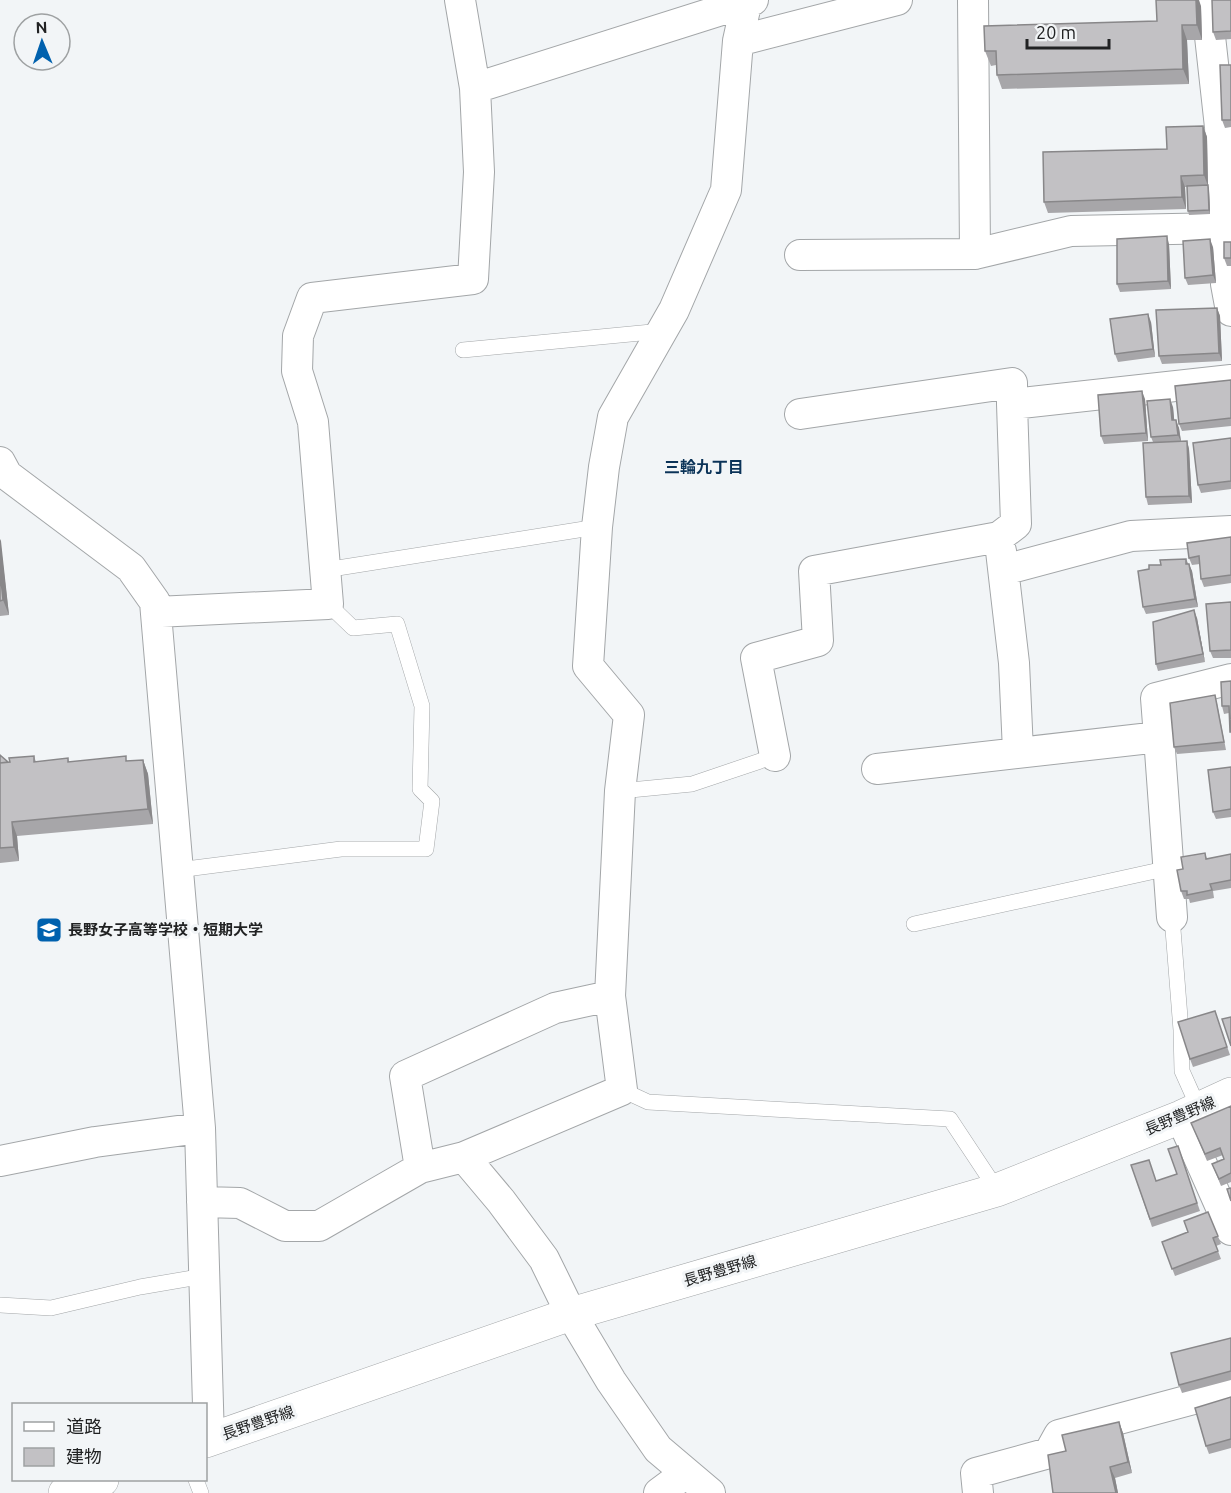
<svg xmlns="http://www.w3.org/2000/svg" width="1231" height="1493" viewBox="0 0 1231 1493" font-family="Ubuntu,'Noto Sans JP',sans-serif">
<style>
.lines{fill:none;stroke-linecap:round;stroke-linejoin:round}
.lane-casing{stroke:#a3a6a8;stroke-width:16}
.street-casing{stroke:#a3a6a8;stroke-width:32}
.secondary-casing{stroke:#a3a6a8;stroke-width:34}
.lane{stroke:#fff;stroke-width:15}
.street{stroke:#fff;stroke-width:30}
.secondary{stroke:#fff;stroke-width:33}
.wall{fill:#a7a6a9}
.shaded-wall{fill:#888789}
.building{fill:#c2c1c4;stroke:#888789;stroke-width:1.5}
.labels{text-anchor:middle;stroke-width:6;stroke-linejoin:round;paint-order:stroke}
.poi-label{font-size:15px;font-weight:bold;fill:#212223;stroke:#f2f5f7;text-anchor:start}
.street-label{font-size:15px;fill:#212223;stroke:#f2f5f7}
.neighbourhood-label{font-size:16px;font-weight:bold;fill:#0b3358;stroke:#f2f5f7}
</style>
<rect width="100%" height="100%" fill="#f2f5f7"/>
<g class="lines">
<defs>
<path id="lane" d="M463 350 662 331
M325 570 597 527
M620 791 692 784 775 756
M178 870 341 849H426L432 801 420 789 422 706 397 624 353 628 328 604
M1172 917 1181 1030 1182 1071 1199 1109
M914 924 1169 868
M622 1090 648 1102 950 1119 997 1190
M0 1305 51 1308 140 1287 204 1276
M196 1480 201 1493"/>
<path id="street" d="M973 0 975 254
M1206 0 1220 127 1226 284 1231 311
M738 41 897 0
M475 88 753 0
M800 255 975 254 1071 231 1223 228
M800 414 1012 383V404
M0 462 7 475 131 568 155 602 200 1128 209 1440
M1001 551 1014 663 1018 751
M1004 570 1131 536 1231 531
M156 612 328 604 313 422 297 371 298 336 312 298 473 279 479 172 475 88 460 0
M1159 737 1172 917
M775 756 756 658 818 641 814 571 999 537 1016 524 1012 404 1231 380
M877 769 1159 737 1156 698 1231 679
M1181 1117 1231 1230
M464 1157 420 1168 405 1076 555 1008 610 996
M0 1161 95 1142 200 1128
M202 1202 240 1203 285 1226H319L420 1168
M659 1493 686 1473
M710 1493 658 1449 611 1381 571 1314 544 1259 501 1201 464 1157 622 1090 610 996 620 791 629 715 588 666 597 527 604 467 613 417 674 310 726 190 738 41 747 0
M978 1493 976 1473 1049 1453 1059 1435 1231 1389"/>
<path id="secondary" d="M206 1441 571 1314 997 1190 1181 1117 1231 1094
M65 1493 102 1480"/>
</defs>
<use href="#lane" class="lane-casing"/>
<use href="#street" class="street-casing"/>
<use href="#secondary" class="secondary-casing"/>
<use href="#lane" class="lane"/>
<use href="#street" class="street"/>
<use href="#secondary" class="secondary"/>
</g>
<path class="wall" d="M1231 0V39L1216 40 1213 32Z
M1201 6 1202 40H1187L1189 84 1002 89 997 75 996 65 991 66 985 51 1157 21Z
M1231 65V127L1225 128 1222 120Z
M1203 126 1207 137 1208 186 1209 189 1210 214 1189 215 1188 211 1187 187H1185L1186 209 1048 213 1044 202 1167 149Z
M1231 242V266H1227L1224 258Z
M1169 244 1171 289 1120 292 1117 284Z
M1213 247 1216 283 1188 285 1185 278Z
M1217 308 1220 316 1222 361 1162 364 1159 356Z
M1151 322 1155 357 1118 362 1115 354Z
M1231 380V426L1182 431 1179 424Z
M1145 399 1148 441 1104 444 1101 436Z
M1173 407 1174 420 1179 428 1181 441H1187L1189 449 1192 503 1148 505 1146 497 1153 442 1151 437Z
M1231 438V489L1201 493 1198 485Z
M1231 537V583L1204 587 1201 579 1200 564 1192 565 1189 558Z
M0 539 9 615 0 616Z
M1186 559 1192 571 1198 607 1146 614 1143 607 1149 569Z
M1231 602V658H1213L1210 651Z
M1197 618 1205 662 1158 671 1156 664Z
M1231 681V734L1229 713 1224 714 1222 706Z
M1217 703 1226 750 1177 754 1174 747Z
M0 755 8 762 34 756 36 762 68 758 69 762 127 761 143 760 148 774 153 824 17 836 19 861 0 863Z
M1231 767V817L1216 819 1213 812Z
M1205 853 1207 859 1231 854V888L1213 891 1214 898 1190 903 1189 899H1184L1181 891 1183 869Z
M1215 1011 1230 1055 1193 1067 1190 1059Z
M1231 1106V1182L1221 1186 1212 1164 1224 1159 1223 1155 1207 1161 1194 1130Z
M1178 1146 1200 1211 1152 1227 1131 1165 1156 1181 1177 1174Z
M1208 1212 1221 1244 1216 1246 1221 1259 1175 1276 1162 1242 1188 1232Z
M1231 1338V1380L1182 1393 1179 1385Z
M1231 1397V1448L1209 1454 1206 1446Z
M1119 1422 1123 1433 1132 1473 1115 1478 1118 1493H1053Z"/>
<path class="shaded-wall" d="M1196 0H1199L1201 6 1202 40 1197 25Z
M1182 25 1187 40 1189 84 1183 69Z
M1203 126 1207 137 1208 186 1209 189 1210 214 1209 210 1208 186 1204 175Z
M1181 176 1185 187 1186 209 1182 197Z
M1167 236 1169 244 1171 289 1168 281Z
M1210 239 1213 247 1216 283 1213 275Z
M1217 308 1220 316 1222 361 1219 353Z
M1148 314 1151 322 1155 357 1153 349Z
M1142 391 1145 399 1148 441 1146 433Z
M1170 399 1173 407 1175 428 1172 420Z
M1176 420 1179 428 1181 442 1178 435Z
M1187 441 1189 449 1192 503 1189 496Z
M0 539 1 541 9 615 3 600 0 570Z
M1189 564 1192 571 1198 607 1195 599Z
M1194 610 1197 618 1205 662 1203 654Z
M143 760 148 774 153 824 148 809Z
M12 822 17 836 19 861 14 847Z
M1119 1422 1123 1433 1132 1473 1128 1462Z
M1110 1467 1115 1478 1118 1493H1116Z"/>
<path class="building" d="M1156 0H1196L1197 25H1182L1183 69 997 75 996 51H985L984 26 1157 21Z
M1212 0H1231V31L1213 32Z
M1220 65H1231V120H1222Z
M1203 126 1204 175 1181 176 1182 197 1044 202 1043 152 1167 149 1166 127Z
M1208 185 1209 210 1188 211 1187 186Z
M1167 236 1168 281 1117 284V239Z
M1210 239 1213 275 1185 278 1183 241Z
M1224 242H1231V258H1224Z
M1217 308 1219 353 1159 356 1156 310Z
M1148 314 1153 349 1115 354 1110 319Z
M1231 380V418L1179 424 1175 386Z
M1142 391 1146 433 1101 436 1098 395Z
M1170 399 1172 420H1176L1178 435 1151 437 1147 401Z
M1231 438V481L1198 485 1193 443Z
M1187 441 1189 496 1146 497 1143 443Z
M1231 537V575L1201 579 1199 556 1189 558 1187 543Z
M1186 559V564H1189L1195 599 1143 607 1138 571 1149 569V565H1161L1160 560Z
M0 570 3 600 0 601Z
M1231 602V650L1210 651 1206 604Z
M1194 610 1203 654 1156 664 1153 622Z
M1231 681V732H1230L1229 706H1222L1221 682Z
M1215 695 1224 742 1174 747 1170 703Z
M0 755 8 762 0 763Z
M34 756V762L68 758V762L126 756V761L143 760 148 809 12 822 14 847 0 848V763L10 762 9 758Z
M1231 767V809L1213 812 1208 770Z
M1205 853 1206 859 1231 854V880L1210 884 1212 890 1187 895V891H1181L1177 870 1183 869 1181 857Z
M1215 1011 1227 1047 1190 1059 1178 1022Z
M1231 1017V1046L1222 1019Z
M1231 1106V1173L1219 1179 1212 1164 1224 1159 1220 1148 1205 1154 1191 1123Z
M1178 1146 1197 1203 1150 1219 1131 1165 1149 1160 1156 1181 1177 1174 1168 1149Z
M1231 1188V1201L1227 1189Z
M1208 1212 1218 1236 1213 1238 1218 1251 1172 1269 1162 1242 1188 1232 1184 1221Z
M1231 1338V1371L1179 1385 1171 1353Z
M1231 1397V1439L1206 1446 1195 1408Z
M1119 1422 1128 1462 1110 1467 1116 1493H1053L1048 1455 1066 1451 1062 1435Z"/>
<defs>
<symbol id="school-square" viewBox="-11 -11 22 22"><rect x="-9" y="-9" width="18" height="18" rx="4" fill="#0061ae" stroke="#f2f5f7"/><path d="M0-5L7-2L0 1L-7-2ZM-4 1L0 2.5L4 1V4Q0 6-4 4Z" fill="#fff"/></symbol>
</defs>
<g fill-rule="evenodd">
<use href="#school-square" x="34" y="915" width="30" height="30"/>
</g>
<g class="labels">
<g class="poi-label">
<text x="68" y="935">長野女子高等学校・短期大学</text>
</g>
<g class="street-label">
<text transform="translate(1180 1116) rotate(-23)" y="5">長野豊野線</text>
<text transform="translate(720 1271) rotate(-16)" y="5">長野豊野線</text>
<text transform="translate(258 1423) rotate(-19)" y="5">長野豊野線</text>
</g>
<g class="neighbourhood-label">
<text x="704" y="473">三輪九丁目</text>
</g>
</g>
<rect x="12" y="1403" width="195" height="78" fill="#f2f5f7" stroke="#9ea1a2" stroke-width="1.5"/>
<rect x="24" y="1422" width="30" height="9" fill="#ffffff" stroke="#9ea1a2" stroke-width="1.5"/>
<text x="66" y="1433" font-size="18" fill="#212223">道路</text>
<rect x="24" y="1448" width="30" height="18" fill="#c2c1c4" stroke="#9ea1a2" stroke-width="1.5"/>
<text x="66" y="1463" font-size="18" fill="#212223">建物</text>
<g transform="translate(42 42) rotate(358)"><circle r="28" fill="#f2f5f7" stroke="#9ea1a2" stroke-width="1.5"/>
<path d="M0-4.5L10 22L0 15L-10 22Z" fill="#0061ae"/>
<text y="-9" font-size="16" font-weight="bold" text-anchor="middle" fill="#212223">N</text>
</g>
<path d="M1027 39v9h82v-9" fill="none" stroke="#212223" stroke-width="3"/>
<text x="1036" y="39" font-size="18" fill="#212223" stroke="#f2f5f7" stroke-width="4.5" paint-order="stroke">20 m</text>
</svg>
